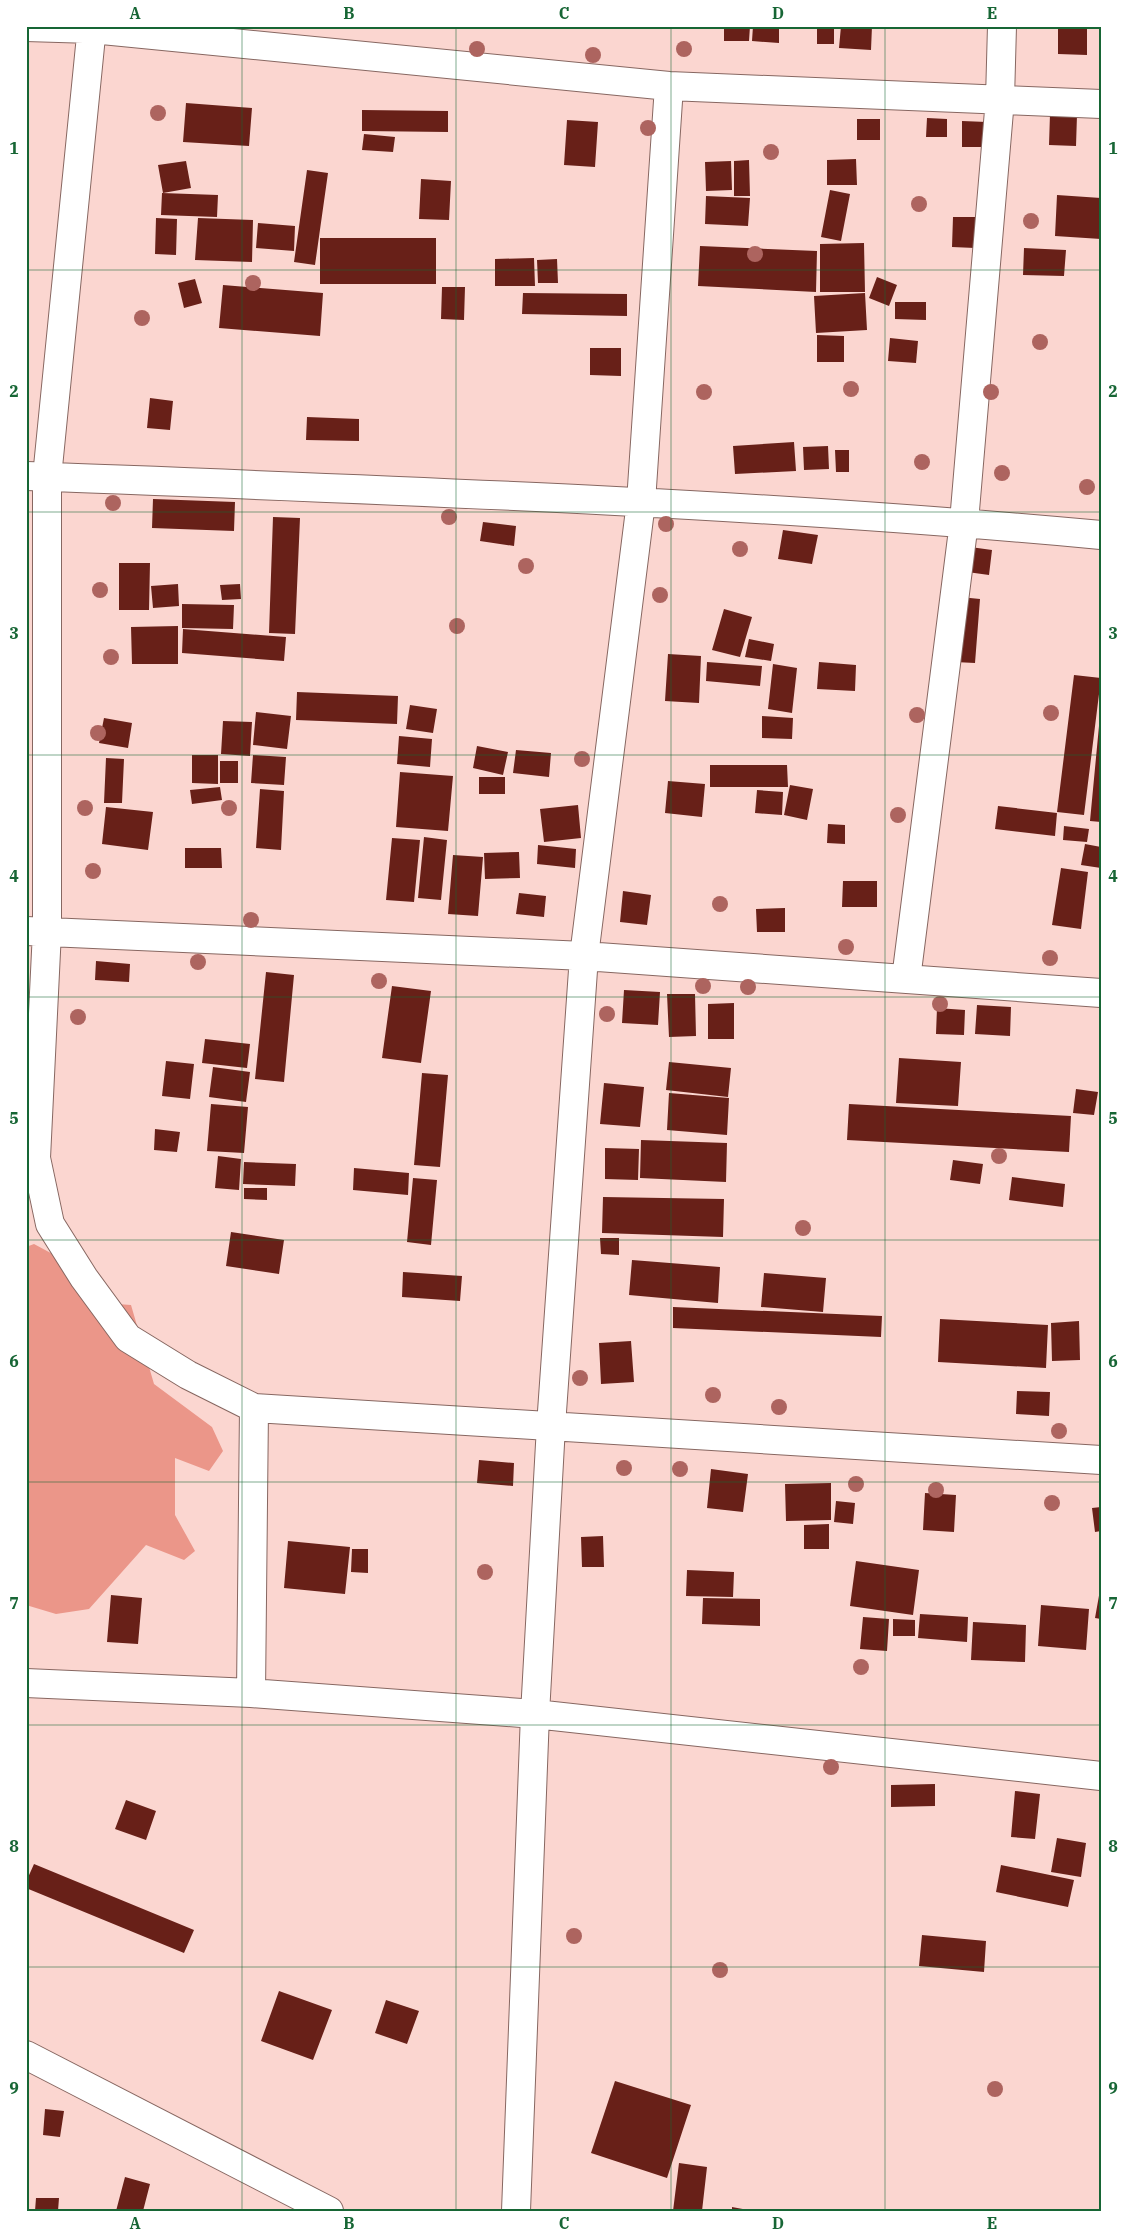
<svg xmlns="http://www.w3.org/2000/svg" width="1127" height="2237" viewBox="0 0 1127 2237" font-family="'IBM Plex Serif',serif">
<style>
.water{fill:#eb9689}
.building{fill:#682018}
.lines{fill:none;stroke-linecap:round;stroke-linejoin:round}
.minor-casing{stroke:#876761;stroke-width:30}
.minor{stroke:#fff;stroke-width:28}
.tree{fill:#ad645f}
.grid{fill:none;stroke:#176635;stroke-width:1;stroke-opacity:0.55}
.neatline{fill:none;stroke:#176635;stroke-width:2}
.grid-label{font-size:16px;text-anchor:middle;font-weight:bold;fill:#176635}
</style>
<rect width="100%" height="100%" fill="#fbd6d0"/>
<path class="water" d="M34 1244 73 1265 89 1302 131 1305 154 1384 212 1427 223 1451 209 1471 175 1458V1515L195 1551 184 1560 146 1545 89 1609 56 1614 26 1605V1247Z"/>
<path class="building" d="M724 26H750L749 41H724Z
M753 26H779V43L752 41Z
M817 26H834V44H817Z
M841 26H872L871 50 839 48Z
M1058 27 1087 28V55L1058 54Z
M186 103 252 108 249 146 183 142Z
M362 110 448 111V132L362 131Z
M1050 114 1077 115 1076 146 1049 145Z
M927 118 947 119V137H926Z
M857 119H880V140H857Z
M567 120 598 122 595 167 564 165Z
M962 121 987 122V147H962Z
M364 134 395 137 393 152 362 150Z
M856 159 857 185H827V160Z
M749 160 750 196H734V161Z
M186 161 191 188 163 193 158 165Z
M731 161 732 190 706 191 705 162Z
M307 170 328 173 315 265 294 262Z
M421 179 451 181 449 220 419 219Z
M830 190 850 194 841 241 821 237Z
M162 193 218 195 217 217 161 215Z
M1057 195 1101 198V239L1055 236Z
M706 196 750 198 748 226 705 224Z
M953 217H975V248L952 247Z
M156 218 177 219 176 255 155 254Z
M198 218 253 220 252 262 195 260Z
M258 223 295 226 294 251 256 248Z
M320 238H436V284H320Z
M864 243 865 292H820V244Z
M700 246 817 251 816 292 698 286Z
M1024 248 1066 250 1064 276 1023 275Z
M534 258 535 286H495V259Z
M557 259 558 283H538L537 260Z
M877 277 897 285 889 306 869 298Z
M195 279 202 303 184 308 178 283Z
M223 285 323 293 320 336 219 328Z
M442 287H465L464 320 441 319Z
M523 293 627 294V316L522 314Z
M865 293 867 330 816 333 814 296Z
M895 302H926V320L895 319Z
M817 335 844 336V362H817Z
M890 338 918 341 916 363 888 361Z
M590 348H621V376L590 375Z
M150 398 173 401 170 430 147 428Z
M307 417 359 419V441L306 440Z
M794 442 796 471 735 474 733 446Z
M828 446 829 469 804 470 803 447Z
M835 450H849V472H836Z
M153 499 235 502 234 531 152 528Z
M273 517 300 518 295 634 269 633Z
M483 522 516 526 514 546 480 541Z
M783 530 818 535 812 564 778 559Z
M963 546 992 550 989 575 960 571Z
M119 563H150L149 610H119Z
M178 584 179 606 153 608 151 586Z
M240 584 241 599 222 600 220 585Z
M960 597 980 599 975 663 955 662Z
M182 604 234 605 233 629 182 628Z
M724 609 752 617 740 657 712 650Z
M178 626V664H132L131 627Z
M183 629 286 637 284 661 182 653Z
M749 639 774 644 771 661 745 657Z
M668 654 701 656 699 703 665 701Z
M707 662 762 666 760 686 706 681Z
M819 662 856 665 855 691 817 689Z
M773 664 797 668 792 713 768 709Z
M1074 675 1101 678 1084 815 1057 812Z
M297 692 398 696 397 724 296 720Z
M410 705 437 709 433 733 406 729Z
M256 712 291 716 287 749 253 745Z
M762 716 793 718 792 739 762 738Z
M104 718 132 723 128 748 99 743Z
M223 721 252 722 250 756 221 754Z
M1099 726H1101V822L1090 821Z
M399 736 432 739 430 767 397 764Z
M477 746 508 752 503 775 473 768Z
M516 750 551 753 549 777 513 773Z
M192 755H218V784L192 783Z
M253 755 286 757 284 785 251 783Z
M106 758 124 759 122 803H104Z
M220 761H238V783H220Z
M710 765H787L788 787H710Z
M400 772 453 776 448 831 396 827Z
M479 777H505V794H479Z
M668 781 705 784 702 817 665 813Z
M790 785 813 789 807 820 784 815Z
M220 787 222 800 192 804 190 790Z
M260 789 284 791 281 850 256 848Z
M757 790 783 792 782 815 755 813Z
M578 805 581 838 544 842 540 809Z
M998 806 1057 813 1055 836 995 829Z
M106 807 153 812 148 850 102 844Z
M828 824 845 825V844L827 843Z
M1064 826 1089 829 1087 842 1063 840Z
M424 837 447 840 441 900 418 898Z
M392 838 420 840 414 902 386 900Z
M1085 844 1101 847V868L1081 865Z
M538 845 576 849 575 868 537 864Z
M185 848H221L222 868H185Z
M519 852 520 878 485 879 484 853Z
M453 855 483 857 478 916 448 914Z
M1061 868 1088 872 1081 929 1052 925Z
M843 881H877V907H842Z
M623 891 651 895 647 925 620 922Z
M519 893 546 896 544 917 516 914Z
M785 908V932H757L756 909Z
M96 961 130 964 129 982 95 980Z
M266 972 294 975 284 1082 255 1079Z
M392 986 431 991 421 1063 382 1058Z
M624 990 660 992 658 1025 622 1023Z
M667 994H695L696 1036 669 1037Z
M734 1003V1039H708V1004Z
M977 1005 1011 1007 1010 1036 975 1034Z
M937 1008 965 1010 964 1035 936 1034Z
M205 1039 250 1044 247 1068 202 1063Z
M899 1058 961 1062 958 1106 896 1103Z
M166 1061 194 1064 190 1099 162 1096Z
M669 1062 731 1068 728 1097 666 1090Z
M213 1067 250 1072 246 1102 209 1097Z
M422 1073 448 1075 440 1167 414 1165Z
M604 1083 644 1087 640 1127 600 1124Z
M1076 1089 1098 1092 1094 1115 1073 1113Z
M669 1093 729 1098 727 1135 667 1130Z
M211 1104 248 1107 244 1153 207 1151Z
M849 1104 1071 1116 1069 1152 847 1140Z
M155 1129 180 1132 177 1152 154 1150Z
M641 1140 727 1143 726 1182 640 1178Z
M605 1148 639 1149 638 1180 605 1179Z
M218 1156 241 1159 239 1190 215 1188Z
M953 1160 983 1164 980 1184 950 1180Z
M244 1162 296 1164 295 1186 243 1184Z
M354 1168 409 1173 408 1195 353 1190Z
M1012 1177 1065 1184 1063 1207 1009 1200Z
M413 1178 437 1180 431 1245 407 1242Z
M244 1188H267V1200L244 1199Z
M603 1197 724 1199 723 1237 602 1233Z
M231 1232 284 1240 279 1274 226 1266Z
M600 1238H619V1255L601 1254Z
M632 1260 720 1267 718 1303 629 1295Z
M403 1272 462 1276 460 1301 402 1297Z
M764 1273 826 1278 823 1312 761 1307Z
M673 1307 882 1316 881 1337 673 1328Z
M940 1319 1048 1325 1046 1368 938 1362Z
M1079 1321 1080 1360 1052 1361 1051 1323Z
M631 1341 634 1382 601 1384 599 1343Z
M1017 1391 1050 1392 1049 1416 1016 1414Z
M479 1460 514 1463 513 1486 477 1483Z
M711 1469 748 1474 743 1512 707 1508Z
M831 1483V1520L786 1521 785 1484Z
M925 1493 956 1495 954 1532 923 1530Z
M836 1501 855 1503 853 1524 834 1522Z
M1101 1507V1531L1095 1532 1092 1508Z
M829 1524V1549H804V1525Z
M603 1536 604 1567H582L581 1537Z
M288 1541 350 1547 345 1594 284 1588Z
M352 1549H368V1573L351 1572Z
M856 1561 919 1570 913 1615 850 1606Z
M687 1570 734 1572 733 1597 686 1596Z
M1100 1590H1101V1619L1095 1618Z
M111 1595 142 1598 138 1644 107 1642Z
M703 1598 760 1599V1626L702 1624Z
M1041 1605 1089 1609 1086 1650 1038 1646Z
M920 1614 968 1617 967 1642 918 1638Z
M863 1617 889 1619 887 1651 860 1649Z
M893 1619 915 1620V1636H893Z
M973 1622 1026 1625 1025 1662 971 1660Z
M935 1784V1806L891 1807V1785Z
M1015 1791 1040 1794 1035 1839 1011 1837Z
M126 1800 156 1811 146 1840 115 1829Z
M1057 1838 1086 1843 1081 1877 1051 1872Z
M34 1864 194 1930 184 1953 26 1888V1882Z
M1001 1865 1074 1880 1068 1907 996 1892Z
M922 1935 986 1941 984 1972 919 1966Z
M279 1991 332 2010 313 2060 261 2041Z
M386 2000 419 2011 407 2044 375 2033Z
M615 2081 691 2105 667 2178 591 2153Z
M45 2109 64 2111 60 2137 43 2135Z
M679 2163 707 2167 702 2211H673Z
M125 2177 150 2184 143 2211H116Z
M36 2198H59L58 2211H35Z
M732 2207 748 2210V2211H732Z"/>
<g class="lines">
<defs>
<path id="minor" d="M92 26 47 477V931L36 1158 50 1224 84 1278 128 1338 188 1375 254 1408 1101 1460
M26 27 92 29 669 86 1101 104
M26 476C385 490 744 502 1101 535
M26 931 584 956 1101 993
M906 979 964 522 1000 99 1002 26
M26 1683 251 1693 535 1714 1101 1776
M251 1693 254 1408
M26 2055 329 2211
M516 2211 535 1714 551 1426 584 956 641 502 669 86"/>
</defs>
<use href="#minor" class="minor-casing"/>
<use href="#minor" class="minor"/>
</g>
<g class="tree">
<circle cx="477" cy="49" r="8"/>
<circle cx="684" cy="49" r="8"/>
<circle cx="593" cy="55" r="8"/>
<circle cx="158" cy="113" r="8"/>
<circle cx="648" cy="128" r="8"/>
<circle cx="771" cy="152" r="8"/>
<circle cx="919" cy="204" r="8"/>
<circle cx="1031" cy="221" r="8"/>
<circle cx="755" cy="254" r="8"/>
<circle cx="253" cy="283" r="8"/>
<circle cx="142" cy="318" r="8"/>
<circle cx="1040" cy="342" r="8"/>
<circle cx="851" cy="389" r="8"/>
<circle cx="704" cy="392" r="8"/>
<circle cx="991" cy="392" r="8"/>
<circle cx="922" cy="462" r="8"/>
<circle cx="1002" cy="473" r="8"/>
<circle cx="1087" cy="487" r="8"/>
<circle cx="113" cy="503" r="8"/>
<circle cx="449" cy="517" r="8"/>
<circle cx="666" cy="524" r="8"/>
<circle cx="740" cy="549" r="8"/>
<circle cx="526" cy="566" r="8"/>
<circle cx="100" cy="590" r="8"/>
<circle cx="660" cy="595" r="8"/>
<circle cx="457" cy="626" r="8"/>
<circle cx="111" cy="657" r="8"/>
<circle cx="1051" cy="713" r="8"/>
<circle cx="917" cy="715" r="8"/>
<circle cx="98" cy="733" r="8"/>
<circle cx="582" cy="759" r="8"/>
<circle cx="85" cy="808" r="8"/>
<circle cx="229" cy="808" r="8"/>
<circle cx="898" cy="815" r="8"/>
<circle cx="93" cy="871" r="8"/>
<circle cx="720" cy="904" r="8"/>
<circle cx="251" cy="920" r="8"/>
<circle cx="846" cy="947" r="8"/>
<circle cx="1050" cy="958" r="8"/>
<circle cx="198" cy="962" r="8"/>
<circle cx="379" cy="981" r="8"/>
<circle cx="703" cy="986" r="8"/>
<circle cx="748" cy="987" r="8"/>
<circle cx="940" cy="1004" r="8"/>
<circle cx="607" cy="1014" r="8"/>
<circle cx="78" cy="1017" r="8"/>
<circle cx="999" cy="1156" r="8"/>
<circle cx="803" cy="1228" r="8"/>
<circle cx="580" cy="1378" r="8"/>
<circle cx="713" cy="1395" r="8"/>
<circle cx="779" cy="1407" r="8"/>
<circle cx="1059" cy="1431" r="8"/>
<circle cx="624" cy="1468" r="8"/>
<circle cx="680" cy="1469" r="8"/>
<circle cx="856" cy="1484" r="8"/>
<circle cx="936" cy="1490" r="8"/>
<circle cx="1052" cy="1503" r="8"/>
<circle cx="485" cy="1572" r="8"/>
<circle cx="861" cy="1667" r="8"/>
<circle cx="831" cy="1767" r="8"/>
<circle cx="574" cy="1936" r="8"/>
<circle cx="720" cy="1970" r="8"/>
<circle cx="995" cy="2089" r="8"/>
</g>
<path class="grid" d="M242 26V2211M456 26V2211M671 26V2211M885 26V2211M26 270H1101M26 512H1101M26 755H1101M26 997H1101M26 1240H1101M26 1482H1101M26 1725H1101M26 1967H1101"/>
<rect width="1127" height="2237" fill="none" stroke="#ffffff" stroke-width="55"/>
<rect x="28" y="28" width="1072" height="2182" class="neatline"/>
<g class="grid-label">
<text x="135" y="19">A</text>
<text x="349" y="19">B</text>
<text x="564" y="19">C</text>
<text x="778" y="19">D</text>
<text x="992" y="19">E</text>
<text x="14" y="154">1</text>
<text x="1113" y="154">1</text>
<text x="14" y="397">2</text>
<text x="1113" y="397">2</text>
<text x="14" y="639">3</text>
<text x="1113" y="639">3</text>
<text x="14" y="882">4</text>
<text x="1113" y="882">4</text>
<text x="14" y="1124">5</text>
<text x="1113" y="1124">5</text>
<text x="14" y="1367">6</text>
<text x="1113" y="1367">6</text>
<text x="14" y="1609">7</text>
<text x="1113" y="1609">7</text>
<text x="14" y="1852">8</text>
<text x="1113" y="1852">8</text>
<text x="14" y="2094">9</text>
<text x="1113" y="2094">9</text>
<text x="135" y="2229">A</text>
<text x="349" y="2229">B</text>
<text x="564" y="2229">C</text>
<text x="778" y="2229">D</text>
<text x="992" y="2229">E</text>
</g>
</svg>
